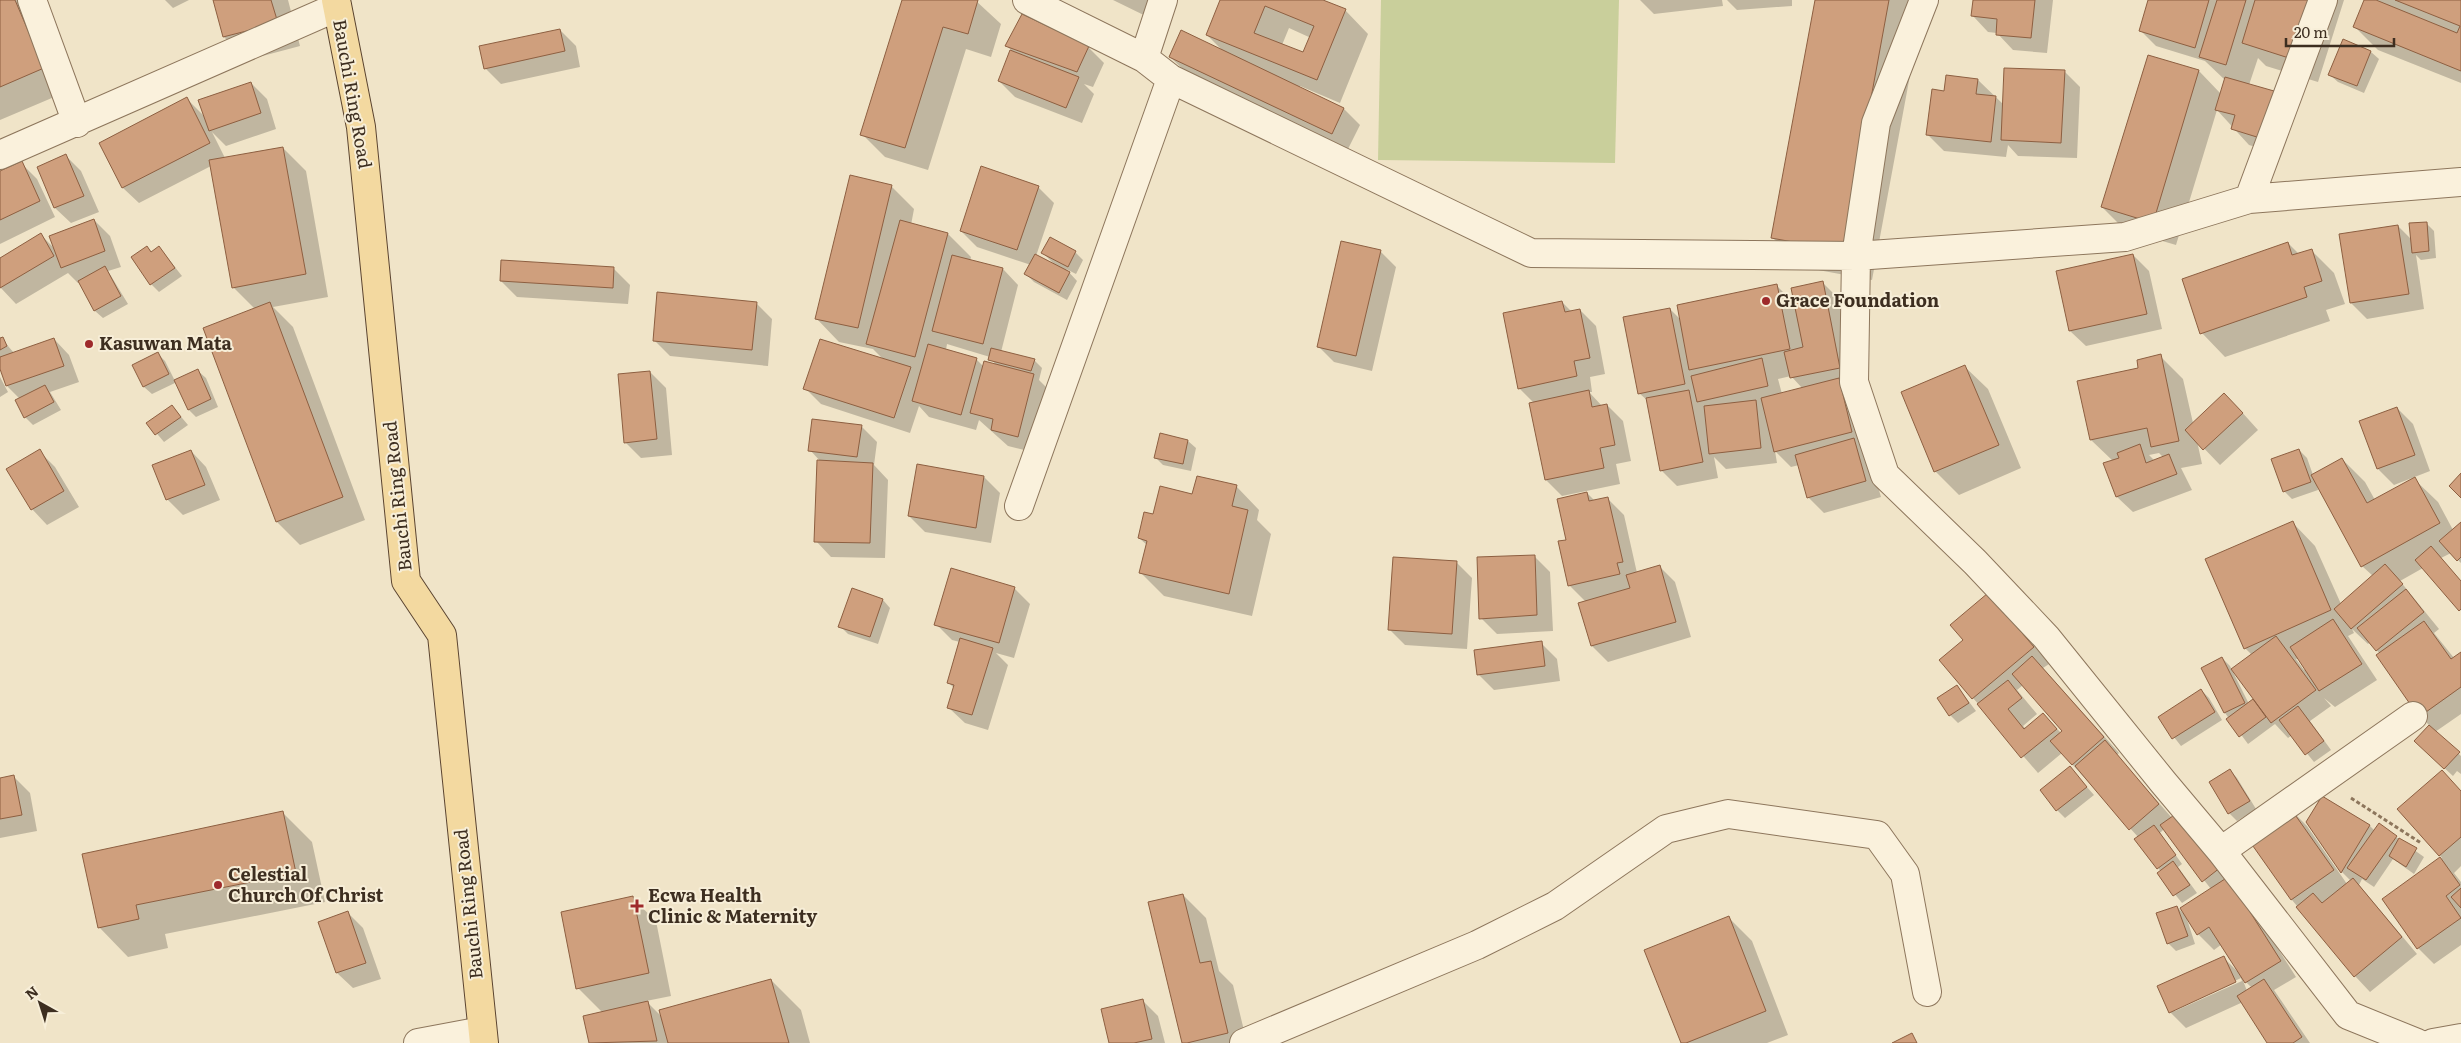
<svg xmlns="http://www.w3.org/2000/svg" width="2461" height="1043" viewBox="0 0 2461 1043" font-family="Literata,serif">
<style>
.green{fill:#c9cf9b}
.shadow{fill:#0003;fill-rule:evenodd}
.building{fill:#cf9f7d;stroke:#8d5f41;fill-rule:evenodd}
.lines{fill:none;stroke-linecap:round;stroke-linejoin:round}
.street-casing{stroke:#8d765c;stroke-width:30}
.primary-casing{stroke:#5b4430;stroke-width:30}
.path{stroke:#8d765c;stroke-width:3;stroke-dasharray:4 2.5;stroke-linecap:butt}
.street{stroke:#faf1dc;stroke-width:28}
.primary{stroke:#f3d9a0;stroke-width:28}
.poi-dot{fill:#9e2a2b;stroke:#f7eed8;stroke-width:2}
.labels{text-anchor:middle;stroke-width:4;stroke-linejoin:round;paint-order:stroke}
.street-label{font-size:18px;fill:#3d2e20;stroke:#f7eed8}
.poi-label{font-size:18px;font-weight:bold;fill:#3d2e20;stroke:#f7eed8;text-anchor:start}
</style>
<rect width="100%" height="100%" fill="#f0e4c8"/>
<path class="green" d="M1381 0H1619L1615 163 1378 160Z"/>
<path class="shadow" d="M0 0H28L66 92 0 120Z
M165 0H189L173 8Z
M214 0H288L300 46 247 60 224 37Z
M903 0H975L1001 24 991 57 966 49 928 170 885 157 862 134Z
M1113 0H1169L1158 22Z
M1221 0H1320L1345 10 1368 34 1340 103 1300 86 1299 88 1344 109 1360 125 1348 149 1186 72 1170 57 1224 52 1207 35ZM1289 28 1311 38 1304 54 1282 45Z
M1640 0H1722L1723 6 1654 14Z
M1727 0H1792V6L1737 10Z
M1816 0H1924L1872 280 1802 267 1772 237Z
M1974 0H2053L2047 53 2013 50 1997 33 1988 32 1973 16Z
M2149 0H2344L2318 82 2266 66 2258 58 2249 85 2296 110 2286 141 2280 139 2276 153 2249 145 2217 110 2176 245 2125 230 2102 207 2148 56 2199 71 2221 94 2225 80 2205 61 2156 46 2140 30Z
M2365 0 2379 2 2377 0H2461V83L2378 50 2354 26Z
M560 30 576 46 580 67 501 84 485 68Z
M2344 41 2371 52 2379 59 2364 93 2338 82 2330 75Z
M1007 46 1088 47 1104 63 1093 87 1084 84 1094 94 1082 123 1015 97 999 81 1011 50Z
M2064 71 2080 87 2077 158 2018 156 2008 145 2006 157 1944 151 1928 135 1946 92 1978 80 2004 105Z
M251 83 267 99 276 129 226 146 212 132 225 158 283 148 306 171 328 297 273 307 293 327 365 520 300 545 277 522 255 309 233 287 211 166 139 203 123 188 101 143 187 99 206 118Z
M65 155 81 171 99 212 71 223 55 208 38 167Z
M21 163 37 179 55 217 0 244V173Z
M891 186 914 209 911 225 948 234 971 257 970 261 1003 269 1018 285 1001 352 1034 360 1042 368 1039 380 1050 391 1033 452 1008 446 979 420 976 430 929 417 919 406 910 433 821 404 805 388 884 360 873 349 839 342 816 318ZM947 344 990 357 996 365 984 367 976 359 946 350Z
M1038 187 1054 203 1036 256 1055 265 1043 253 1075 252 1083 260 1076 274 1066 269 1077 281 1067 300 1034 282 1026 274 1031 265 977 247 961 231Z
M94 220 110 236 121 267 108 271 128 304 103 318 95 311 80 282 78 283 68 273 16 304 0 287V259L41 235 55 249Z
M2426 223 2434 231 2436 258 2421 260 2416 255 2424 309 2367 319 2351 303 2398 226 2412 240Z
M2288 243 2299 254 2311 250 2334 273 2345 304 2326 310 2330 321 2225 357 2202 333 2183 280Z
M147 247 152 252 159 247 182 276 159 292 151 284Z
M1380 251 1396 267 1372 371 1334 362 1318 346Z
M2133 255 2149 271 2162 329 2086 346 2070 331Z
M614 269 630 285 628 304 517 297 501 281Z
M1822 282 1838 298 1869 456 1881 497 1824 513 1808 497 1799 465 1791 467 1775 451 1777 463 1726 469 1714 457 1718 478 1677 486 1661 470 1648 401 1639 393 1670 309 1681 320 1777 286 1796 305ZM1791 376 1803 389 1782 394 1778 379Z
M1562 302 1572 312 1580 310 1596 326 1605 374 1590 377 1592 392H1589L1602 406 1607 405 1623 421 1631 461 1616 464 1620 484 1562 496 1546 480 1534 403 1519 388Z
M756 303 772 319 768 366 670 356 654 340Z
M2 339 14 353 54 339 69 355 79 382 50 392 61 410 33 425 25 417 17 401 20 399 7 386 0 365V340Z
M158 354 165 361 175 381 198 371 206 378 218 407 196 417 189 410 177 382 152 394 144 387 134 366Z
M2160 356 2183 379 2193 423 2240 410 2258 430 2220 465 2197 441 2202 464 2181 468 2192 490 2133 512 2117 497 2113 461 2091 440 2140 369ZM2159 453 2164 458 2155 461 2149 455Z
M1964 366 1988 389 2021 468 1959 495 1936 472 1902 393Z
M650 372 666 388 672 455 641 458 625 442Z
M0 377 8 392 0 397Z
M172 406 188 425 164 442 148 423Z
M2397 408 2413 424 2430 471 2394 485 2378 469 2360 422Z
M861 426 877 442 874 465 888 480 885 558 831 557 816 541 821 462 810 450Z
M1188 441 1196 448 1191 471 1163 465 1155 457Z
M2299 450 2307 458 2313 475 2342 459 2365 482 2375 500 2414 479 2438 502 2453 530 2461 524V563L2451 553 2441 558 2461 582V611L2423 568 2400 581 2439 629 2434 633 2454 658 2461 654V714L2435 732 2461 756V774L2457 771 2453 776 2415 741 2430 726 2420 716 2380 654 2370 642 2368 644 2352 629 2354 633 2348 636 2377 680 2335 707 2324 698 2331 706 2310 721 2331 750 2314 762 2292 735 2288 738 2275 724 2248 744 2225 713 2222 658 2230 666 2249 704 2253 701 2260 708 2252 655 2245 648 2292 522 2315 546 2341 604 2373 576 2362 566 2317 484 2318 490 2292 499 2284 491ZM2299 658 2306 669 2304 670 2296 659Z
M39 451 55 467 79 507 47 525 32 509Z
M191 451 206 467 220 500 183 515 167 499Z
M984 477 1000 493 991 543 925 532 909 516Z
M1236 486 1259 510 1257 520 1271 534 1252 616 1164 596 1141 573 1147 545 1139 538 1154 516 1193 496Z
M1587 493 1595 501 1608 499 1624 515 1637 573 1659 566 1675 582 1691 637 1608 662 1592 646 1586 602 1570 586 1567 541Z
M1534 556 1550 572 1553 631 1497 634 1481 618Z
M1456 562 1472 578 1467 649 1405 645 1389 629Z
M1014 588 1030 604 1014 658 996 653 1008 665 988 730 965 723 949 708 954 688 948 682 960 642 952 640 936 624Z
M883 600 890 608 878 644 848 634 840 626Z
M2004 610 2049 664 2043 668 2119 753 2117 755 2172 818 2244 895 2296 977 2274 990 2310 1043H2268L2243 1002 2186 1028 2170 1012 2223 957 2238 972 2222 944 2214 950 2198 934 2186 916 2195 944 2176 951 2168 943 2177 907 2184 914 2211 889 2164 829 2160 833 2182 864 2178 867 2197 893 2182 903 2158 873 2161 872 2139 838 2062 753 2038 773 1973 698ZM2023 685 2064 731 2061 733 2043 714 2026 729 2023 726 2037 714 2017 690ZM2241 978 2242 981 2175 1011V1009ZM2242 978 2252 988 2247 991Z
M1541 643 1557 659 1560 681 1494 690 1478 674Z
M1957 686 1976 711 1958 723 1950 715Z
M2201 690 2209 698 2222 720 2181 746 2159 718Z
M2070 768 2094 795 2065 818 2057 810Z
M2230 770 2237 778 2256 809 2237 821 2229 813Z
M14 777 30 793 37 831 0 838V779Z
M2461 791V866L2454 873 2461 882V945L2434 964 2418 948 2383 900 2442 858 2398 809Z
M2291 810 2307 826 2347 884 2351 881 2342 872 2307 822 2370 826 2375 831 2396 837 2424 857 2414 874 2393 859 2374 887 2362 879 2359 885 2417 954 2370 992 2355 976 2292 900 2250 839Z
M282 812 312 842 325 902 165 934 168 948 128 957 99 927Z
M1183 895 1206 918 1219 971 1233 985 1247 1043H1183Z
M632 898 656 921 671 996 646 1001 662 1017 771 980 801 1010 810 1043H590L584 1017 603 1013 578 988Z
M347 912 363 928 381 979 353 988 337 973Z
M1729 918 1752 941 1788 1035 1767 1043H1682Z
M1142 1000 1158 1016 1165 1043H1110Z"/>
<path class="building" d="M0 0H15L44 68 0 87Z
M213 0H271L278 23 223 37Z
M902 0H978L968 34 943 27 905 148 860 135Z
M1220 0H1323L1346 9 1317 80 1206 35ZM1265 6 1314 26 1303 52 1254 33Z
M1815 0H1889L1843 251 1771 238Z
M1973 0H2035L2031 38 1996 35 1997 19 1971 16Z
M2148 0H2209L2195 48 2139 31Z
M2217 0H2246L2226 65 2199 57Z
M2255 0H2314L2295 60 2242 43Z
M2364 0H2376L2457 33 2460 26 2395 0H2461V71L2353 27Z
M1022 14 1089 46 1077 72 1005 46Z
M560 29 565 51 484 69 479 46Z
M1181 30 1344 108 1332 134 1169 57Z
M2343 39 2371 51 2357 86 2328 75Z
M1010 50 1079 77 1066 108 998 81Z
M2148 55 2199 70 2153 223 2101 207Z
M2004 68 2065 70 2061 143 2001 140Z
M1946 75 1978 79 1976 94 1996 96 1991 142 1926 135 1932 89 1944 91Z
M2225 77 2281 93 2260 138 2231 129 2235 115 2215 110Z
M251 82 261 113 209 131 198 100Z
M187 97 210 143 122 188 99 143Z
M283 147 306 274 232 288 209 160Z
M66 154 84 196 54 208 37 167Z
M22 161 40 201 0 220V171Z
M981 166 1039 186 1017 250 960 231Z
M850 175 892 185 858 328 815 319Z
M94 219 105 251 61 268 49 236Z
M900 220 948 233 915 357 866 344Z
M2427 222 2429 251 2412 253 2409 223Z
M2398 225 2409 294 2350 303 2339 234Z
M41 233 54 256 0 288V258Z
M1050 237 1076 251 1068 267 1041 253Z
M1341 241 1381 250 1356 356 1317 347Z
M2288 242 2292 255 2312 249 2322 281 2304 287 2307 297 2200 334 2182 279Z
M147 246 151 252 159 246 175 268 150 285 131 257Z
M1035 254 1070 272 1059 293 1024 274Z
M2133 254 2147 314 2069 331 2056 271Z
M952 255 1003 268 983 344 932 331Z
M501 260 614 267 613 288 500 281Z
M105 266 121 296 94 311 78 281Z
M1823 281 1840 368 1790 378 1784 352 1803 347 1791 288Z
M1777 284 1790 349 1689 370 1677 305Z
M657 292 757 302 752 350 653 341Z
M1562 301 1565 312 1580 309 1590 358 1574 361 1577 376 1518 389 1503 313Z
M270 302 343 497 276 522 203 328Z
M1670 308 1685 384 1638 394 1623 317Z
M3 337 7 346 0 350V338Z
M54 338 64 366 6 386 0 369V357Z
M820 339 911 367 894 418 803 389Z
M928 344 977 358 961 415 912 401Z
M991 348 1035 359 1031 371 988 360Z
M158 352 169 374 143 387 132 365Z
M2161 354 2179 441 2151 447 2147 428 2090 440 2077 381 2138 368 2137 360Z
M1762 358 1768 386 1697 402 1691 376Z
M984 361 1034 374 1018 437 991 430 993 419 970 413Z
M1965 365 1999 445 1934 472 1901 392Z
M198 369 211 399 188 410 174 380Z
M650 371 657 439 624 443 618 374Z
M1839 378 1852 432 1774 452 1761 398Z
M45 385 54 402 24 418 15 400Z
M1589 390 1592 407 1607 404 1615 445 1600 448 1604 468 1545 480 1529 403Z
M1689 390 1703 462 1660 471 1646 398Z
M2224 393 2243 413 2203 450 2185 430Z
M1756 400 1761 448 1709 454 1704 406Z
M172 405 181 417 155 435 146 423Z
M2397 407 2415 455 2377 469 2359 421Z
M812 419 862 425 857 457 808 451Z
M1160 433 1188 440 1183 464 1154 458Z
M1854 438 1866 481 1807 498 1795 455Z
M2140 444 2146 463 2169 454 2177 474 2116 497 2103 463 2119 458 2117 453Z
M40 449 64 491 31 510 6 469Z
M2299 449 2311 482 2283 492 2271 459Z
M191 450 205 485 166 500 152 465Z
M2342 458 2367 503 2415 477 2440 523 2361 567 2311 475Z
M817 460 873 463 870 543 814 542Z
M917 464 984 476 976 528 908 516Z
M2461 473V498L2449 486Z
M1197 476 1237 485 1232 506 1248 510 1229 594 1139 573 1147 541 1138 538 1144 512 1153 514 1160 486 1192 494Z
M1587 492 1589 501 1608 497 1623 562 1617 563 1620 574 1568 586 1558 541 1566 540 1557 499Z
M2293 521 2331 610 2244 649 2205 559Z
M2461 522V557L2457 561 2439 541Z
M2431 546 2461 581V609L2459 611 2415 560Z
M1535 555 1537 615 1479 619 1477 557Z
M1393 557 1457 561 1452 634 1388 630Z
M2385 564 2403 584 2351 629 2334 609Z
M1660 565 1676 622 1591 646 1578 603 1630 588 1626 575Z
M951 568 1015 587 999 643 934 625Z
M852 588 883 599 870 637 838 627Z
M2406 589 2424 612 2376 651 2357 628Z
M1988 593 2034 647 1972 699 1939 660 1963 640 1950 625Z
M2333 619 2362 664 2319 691 2290 647Z
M2424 621 2451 659 2461 652V687L2419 717 2376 655Z
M2276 636 2316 690 2271 723 2231 669Z
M960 638 993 648 972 715 947 708 954 685 947 683Z
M1542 641 1545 666 1477 675 1474 650Z
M2032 656 2104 737 2072 765 2050 741 2062 731 2012 674Z
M2222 657 2245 703 2224 713 2201 668Z
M2008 680 2022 698 2008 709 2024 729 2043 713 2057 729 2021 758 1977 704Z
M1957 685 1969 703 1949 716 1937 698Z
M2201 689 2215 712 2172 739 2158 717Z
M2253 699 2266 717 2239 737 2226 719Z
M2298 706 2324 741 2305 755 2279 720Z
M2429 725 2460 752 2444 769 2414 741Z
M2105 740 2159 804 2129 830 2075 766Z
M2070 766 2087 787 2056 811 2040 790Z
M2230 769 2250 801 2228 814 2209 782Z
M2442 770 2461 791V837L2439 856 2397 809Z
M14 775 22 815 0 819V778Z
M2322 796 2370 825 2341 873 2306 822Z
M2291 809 2334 870 2291 900 2248 839Z
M283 811 296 873 136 905 139 919 98 928 82 854Z
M2180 811 2221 867 2202 882 2160 825Z
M2379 823 2397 836 2366 880 2347 868Z
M2154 825 2176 855 2157 869 2134 839Z
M2399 838 2417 848 2406 867 2389 856Z
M2440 857 2460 885 2446 896 2461 918 2417 949 2382 899Z
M2173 861 2190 885 2173 896 2157 873Z
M2228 877 2281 961 2245 983 2209 927 2197 935 2180 908Z
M2353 878 2402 937 2354 977 2296 907 2313 893 2322 903Z
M2461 888V908L2451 897Z
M1183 894 1200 963 1211 961 1228 1033 1187 1043H1182L1148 902Z
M633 896 649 973 576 989 561 912Z
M2177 906 2188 936 2167 944 2156 913Z
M348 911 366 963 336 973 318 922Z
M1729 916 1766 1011 1686 1043H1681L1644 950Z
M2224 956 2236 982 2169 1013 2157 986Z
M771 979 789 1043H668L659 1010Z
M2264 979 2302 1037 2293 1043H2267L2237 996Z
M1143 999 1152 1039 1134 1043H1109L1101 1009Z
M648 1001 657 1041 589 1043 583 1016Z
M1912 1033 1917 1043H1892Z"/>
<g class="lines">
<defs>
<path id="street" d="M32 0 77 123
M1027 0 1144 58 1171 79 1531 253 1856 256 2125 237 2249 199 2461 182
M1924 0 1876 123 1856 256 1854 382 1885 475 1975 562 2046 637 2163 782 2221 851 2348 1015 2417 1043
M1144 58 1163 0
M0 155 337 7
M2249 199 2323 0
M1019 506 1171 79
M2221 851 2413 716
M418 1043 482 1031
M1244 1043 1477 945 1555 906 1666 829 1728 814 1877 835 1905 874 1927 992
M2433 1043 2461 1038"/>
<path id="primary" d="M336 0 361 127 406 581 442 635 484 1043"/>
</defs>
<use href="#street" class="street-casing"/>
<use href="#primary" class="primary-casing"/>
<path class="path" d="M2351 798 2421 843"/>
<use href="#street" class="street"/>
<use href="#primary" class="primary"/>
</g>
<g class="poi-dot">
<circle cx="1766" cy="301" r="5"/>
<circle cx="89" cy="344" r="5"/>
<circle cx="218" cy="885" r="5"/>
<path d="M634.5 898.5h5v5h5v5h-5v5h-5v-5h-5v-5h5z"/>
</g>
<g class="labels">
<g class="street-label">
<text transform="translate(352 94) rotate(80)" y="6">Bauchi Ring Road</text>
<text transform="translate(398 496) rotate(-96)" y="6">Bauchi Ring Road</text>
<text transform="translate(469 904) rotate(-96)" y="6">Bauchi Ring Road</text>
</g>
<g class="poi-label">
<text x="1776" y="307">Grace Foundation</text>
<text x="99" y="350">Kasuwan Mata</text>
<text x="228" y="881">Celestial<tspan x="228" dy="21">Church Of Christ</tspan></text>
<text x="648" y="902">Ecwa Health<tspan x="648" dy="21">Clinic &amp; Maternity</tspan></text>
</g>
</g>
<g transform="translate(40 1003) rotate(321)" stroke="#f7eed8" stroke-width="4" paint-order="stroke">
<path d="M0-4L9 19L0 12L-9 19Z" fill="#3d2e20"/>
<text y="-8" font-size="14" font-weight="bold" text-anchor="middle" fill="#3d2e20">N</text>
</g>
<path d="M2286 38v8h108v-8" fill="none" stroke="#3d2e20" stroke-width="2.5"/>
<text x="2294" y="38" font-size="15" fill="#3d2e20" stroke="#f7eed8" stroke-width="4" paint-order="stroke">20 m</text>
</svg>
